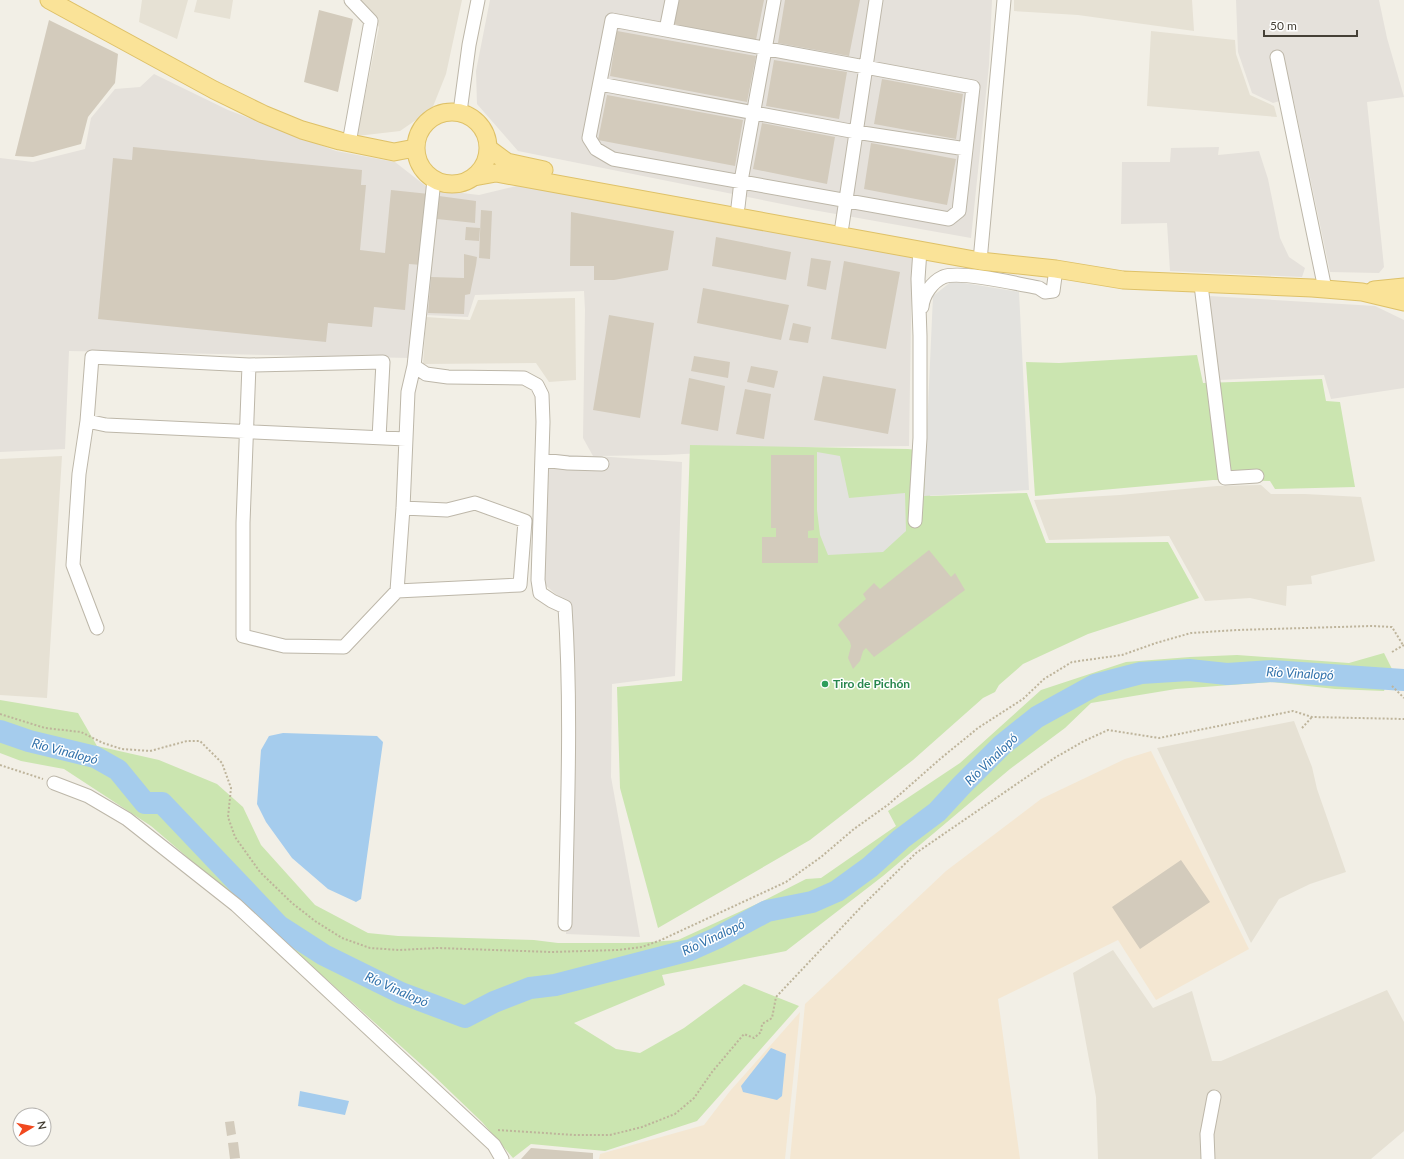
<svg xmlns="http://www.w3.org/2000/svg" width="1404" height="1159" viewBox="0 0 1404 1159" font-family="Lato,sans-serif">
<style>
.residential{fill:#e6e1d4}
.commercial{fill:#f4e7d2}
.industrial{fill:#e5e1db}
.green{fill:#cbe5b0}
.parking{fill:#e3e2de}
.water{fill:#a5cced}
.lines{fill:none;stroke-linecap:round;stroke-linejoin:round}
.river{stroke:#a5cced;stroke-width:22}
.building{fill:#d3cbbc}
.minor-casing{stroke:#bdb7a9;stroke-width:15}
.major-casing{stroke:#dec168;stroke-width:19}
.path{stroke:#beb49b;stroke-width:2;stroke-dasharray:2 2;stroke-linecap:butt}
.minor{stroke:#fff;stroke-width:13}
.major{stroke:#fae398;stroke-width:17}
.leisure-dot{fill:#2e9e5b;stroke:#fff;stroke-width:1.5}
.labels{text-anchor:middle;stroke-width:3;stroke-linejoin:round;paint-order:stroke}
.leisure-label{font-size:12px;font-weight:bold;fill:#27864d;stroke:#fff;text-anchor:start}
.water-label{font-size:13px;font-style:italic;fill:#3373ac;stroke:#fff}
</style>
<rect width="100%" height="100%" fill="#f2efe6"/>
<path class="residential" d="M142 0H188L177 39 139 22Z
M197 0H233L230 19 194 12Z
M358 0H462L446 74 432 109 400 131 357 136 379 27Z
M1014 0H1192L1194 31 1078 15 1014 11Z
M1151 31 1235 40 1236 54 1250 95 1274 106 1277 117 1147 106Z
M575 298 576 380 549 382 536 363 423 364 426 317 470 320 478 300Z
M62 456 47 698 0 695V459Z
M1261 485 1271 494H1305L1361 497 1375 561 1311 576 1312 584 1287 586 1286 606 1250 598 1205 601 1169 536 1049 540 1034 500 1120 495 1217 486Z
M1294 721 1312 767 1317 789 1346 872 1310 884 1279 899 1251 943 1157 748Z
M1113 950 1153 1008 1192 991 1212 1061H1221L1387 990 1404 1022V1131L1371 1159H1098L1096 1097 1073 973Z"/>
<path class="commercial" d="M1151 751 1249 949 1156 1000 1118 940 998 999 1020 1159H790L805 1004 946 871 1041 799 1125 759Z
M800 1012 785 1159H599L600 1154 704 1125 730 1091Z"/>
<path class="industrial" d="M490 0H992L989 65 971 238 802 208 518 151 477 104 476 71Z
M1236 0H1379L1387 38 1404 97 1367 102 1384 267 1379 273 1330 272 1293 97 1273 103 1252 93 1238 52Z
M154 74 228 110 336 151 395 162 427 187 411 358 69 351 65 449 0 452V158L33 162 85 149 91 118 115 89 140 87Z
M1219 147 1218 155 1259 151 1268 179 1280 238 1289 257 1305 268 1302 277 1170 271 1167 223 1121 224 1122 162H1170L1171 148Z
M521 185 912 256 909 446 817 447 665 455 596 456 682 462 675 676 612 684 611 777 640 937 566 934 573 821 571 607 544 584 548 454 593 456 583 438 585 310 584 291 475 295 468 317 425 315 437 190 479 195Z
M1209 296 1375 306 1404 320V388L1331 399 1324 375 1219 380Z"/>
<path class="green" d="M1197 355 1203 383 1322 379 1326 401 1340 402 1355 487 1275 489 1270 481 1213 480 1035 496 1026 362 1059 363Z
M690 445 908 449 926 451 930 496 1027 493 1046 543 1168 542 1199 598 1088 634 1023 664 999 685 995 692 983 698 913 760 810 840 658 928 620 788 617 687 682 681Z
M1384 653 1392 669 1384 691 1335 689 1272 682 1176 689 1091 703 1065 728 1010 769 883 876 786 951 662 975 665 985 574 1023 616 1049 640 1053 684 1028 744 984 799 1006 697 1121 605 1151 531 1144 513 1158 482 1122 434 1076 324 977 276 937 236 899 151 826 64 769 21 761 0 753V700L78 713 97 746 159 760 217 784 243 807 261 845 315 905 368 933 398 936 534 940 558 943H636L678 940 761 902 806 879 821 878 896 826 888 811 960 763 1041 690 1126 662 1190 657 1237 655 1349 663Z"/>
<path class="parking" d="M952 281 1019 292 1029 490 924 496 933 296Z
M817 452 840 456 849 498 905 493 906 531 883 552 828 555 820 535 817 510Z"/>
<path class="water" d="M283 733 377 736 383 742 361 899 356 902 328 889 292 858 266 822 257 804 261 750 269 736Z
M771 1048 786 1054 782 1096 777 1100 743 1092 741 1086Z
M300 1091 349 1101 345 1115 298 1106Z"/>
<g class="lines">
<path class="river" d="M0 731 29 741 95 757 118 770 145 803H162L279 926 324 955 401 993 465 1017 494 1002 530 988 555 985 690 950 717 938 767 911 812 902 837 891 870 867 901 839 937 812 962 785 1002 745 1037 717 1095 685 1141 673 1189 670 1227 674 1272 671 1404 680"/>
</g>
<path class="building" d="M677 0H764L756 40 672 24Z
M785 0H860L849 56 778 43Z
M319 10 353 19 338 92 304 82Z
M49 20 118 54 115 83 88 117 81 144 33 157 15 156Z
M617 31 756 56 747 102 610 76Z
M774 60 847 72 839 119 766 106Z
M882 79 963 94 956 139 874 124Z
M607 95 743 120 735 166 598 140Z
M762 123 835 137 827 184 753 169Z
M871 143 956 159 947 205 864 189Z
M133 147 362 170 361 185H366L360 250 385 253 391 190 429 194 422 265 409 264 405 310 374 307 372 327 328 323 326 342 98 319 113 158 132 160Z
M439 196 476 201 475 223 437 219Z
M481 210 492 211 490 259 479 258Z
M571 212 674 231 668 270 614 280H594V266H570Z
M466 227 480 228 479 241 465 240Z
M716 237 791 252 786 280 712 266Z
M464 254 477 257 476 265 470 294 465 295 464 314 428 313 431 277 464 278Z
M811 258 831 261 826 290 807 286Z
M844 261 900 272 886 349 831 339Z
M703 288 789 305 781 340 697 323Z
M609 315 654 323 640 418 593 410Z
M793 323 811 327 808 343 789 340Z
M694 356 730 362 728 378 691 371Z
M751 366 778 371 774 388 747 382Z
M823 376 896 389 888 434 814 420Z
M689 378 725 386 718 431 681 424Z
M745 389 771 394 764 439 736 434Z
M771 455H814V530L808 531V538H818V563H762V537H776V528H771Z
M929 550 951 577 955 573 965 590 874 657 866 648 863 651 860 661 853 669 848 658 851 646 850 642 838 625 841 621 866 599 863 594 874 583 880 589Z
M1181 860 1210 902 1140 949 1112 907Z
M234 1121 236 1134 227 1136 225 1122Z
M238 1142 240 1158 230 1159 228 1143Z
M531 1148 593 1153V1159H521Z"/>
<g class="lines">
<defs>
<path id="minor" d="M612 20 973 87 959 211 949 219 613 159 596 149 589 138Z
M666 30 672 0
M1277 57 1325 289
M600 84 856 132 966 149
M460 112 469 45 478 0
M349 143 371 21 351 0
M434 180 414 366 426 374 448 377 524 378 537 385 542 395 543 422 538 580 540 593 552 601 565 607C572 712 567 818 565 924
M738 207 741 181 774 0
M842 226 876 0
M980 261 1004 0
M1201 285 1225 478 1257 476
M922 307C923 295 932 282 943 277 960 270 1018 284 1039 288L1045 292 1053 291 1056 269
M249 365 243 523V636L284 646 344 647 397 591 403 508 408 392 414 366
M87 421 92 357 249 365 383 362 379 438
M542 460 568 463 602 464
M915 521 920 438V336L918 279 920 250
M397 591 520 585 525 521 475 503 447 510 403 508
M97 628 73 565 79 474 87 421 106 425 406 439
M54 783 88 796 127 819 236 905 494 1145 502 1159
M1208 1159 1207 1134 1214 1097"/>
<path id="major" d="M49 0 214 90 263 114 302 130 340 141 394 152 415 148
M416 148a36 36 0 1 1 72 0a36 36 0 1 1-72 0Z
M488 148 507 162 544 170
M474 177 496 173 980 261 1056 269 1123 280 1312 288 1362 292 1404 302
M1374 290 1404 287"/>
</defs>
<use href="#minor" class="minor-casing"/>
<use href="#major" class="major-casing"/>
<path class="path" d="M1392 652 1404 645
M1392 686 1404 698
M0 714 45 728 81 732 103 743 122 749 150 751 187 741H200L222 763 231 788 228 817 235 837 260 872 292 903 315 921 342 938 370 948 399 950 438 948 551 952 618 950 642 947 661 940 786 882 821 857 854 829 889 804 940 759 978 728 1023 699 1044 679 1072 662 1122 655 1156 643 1191 633 1237 630 1372 626 1392 627 1403 645
M1302 728 1312 717
M0 765 43 779
M498 1130 575 1135H610L642 1127 675 1114 694 1098 712 1072 744 1034 754 1038 761 1032 762 1024 772 1018 776 997 863 905 916 853 1056 757 1084 741 1108 730 1159 738 1293 711 1312 717 1404 719"/>
<use href="#minor" class="minor"/>
<use href="#major" class="major"/>
</g>
<circle class="leisure-dot" cx="825" cy="684" r="4"/>
<g class="labels">
<g class="leisure-label">
<text x="833" y="688">Tiro de Pichón</text>
</g>
<g class="water-label">
<text transform="translate(1300 673) rotate(3)" y="5">Río Vinalopó</text>
<text transform="translate(65 751) rotate(15)" y="5">Río Vinalopó</text>
<text transform="translate(991 759) rotate(-44)" y="5">Río Vinalopó</text>
<text transform="translate(713 937) rotate(-25)" y="5">Río Vinalopó</text>
<text transform="translate(397 989) rotate(24)" y="5">Río Vinalopó</text>
</g>
</g>
<g transform="translate(32 1127) rotate(80)"><circle r="19" fill="#ffffff" stroke="#b5b3af"/>
<path d="M0-3L7 15L0 10L-7 15Z" fill="#f1491f"/>
<text y="-6" font-size="11" font-weight="bold" text-anchor="middle" fill="#454036">N</text>
</g>
<path d="M1264 30v6h93v-6" fill="none" stroke="#454036" stroke-width="2"/>
<text x="1270" y="30" font-size="12" fill="#454036" stroke="#ffffff" stroke-width="3" paint-order="stroke">50 m</text>
</svg>
